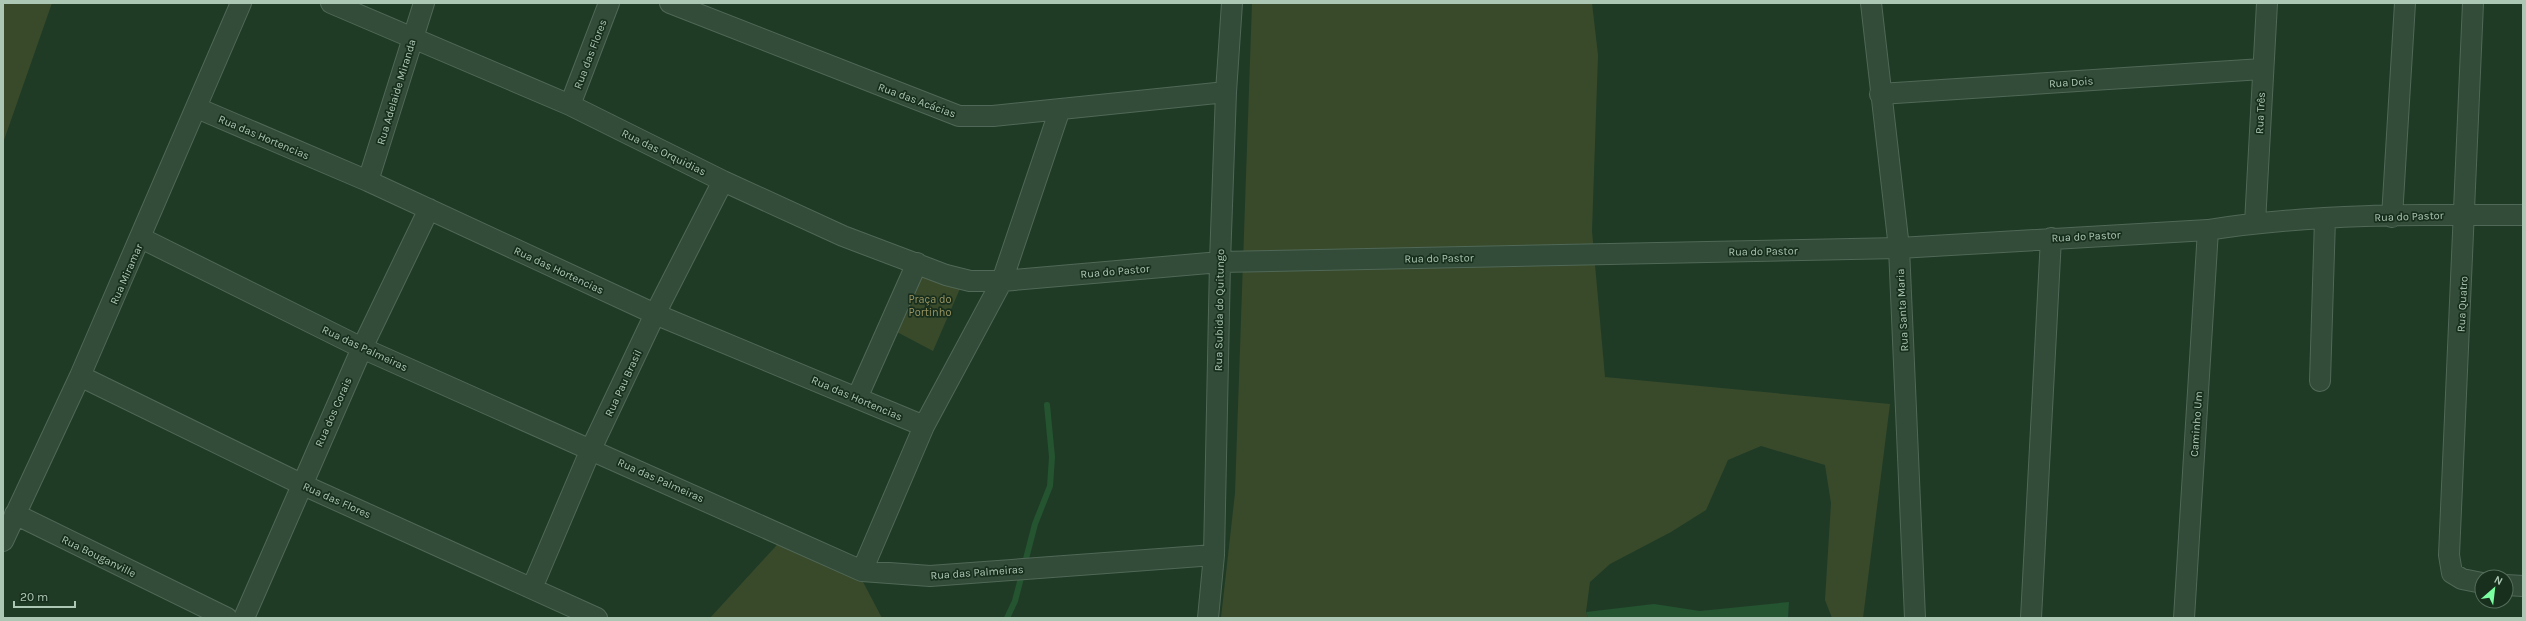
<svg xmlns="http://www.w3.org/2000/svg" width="2526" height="621" viewBox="0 0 2526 621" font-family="Karla,sans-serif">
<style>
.green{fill:#394a2b}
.water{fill:#255431}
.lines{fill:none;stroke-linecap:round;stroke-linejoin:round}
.stream{stroke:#255431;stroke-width:6}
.minor-casing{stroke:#506857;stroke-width:22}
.minor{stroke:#334b39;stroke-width:20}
.labels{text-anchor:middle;stroke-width:3.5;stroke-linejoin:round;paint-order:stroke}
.street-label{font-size:11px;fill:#adc7b5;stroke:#182f1e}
.park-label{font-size:11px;fill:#9a9562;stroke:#182f1e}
</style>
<rect width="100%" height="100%" fill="#1f3b26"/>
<path class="green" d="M3 3H52L3 143Z
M1252 3H1592L1598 55 1592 231 1605 377 1890 404 1863 618H1832L1825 600 1831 503 1825 465 1761 446 1728 460 1706 510 1671 532 1610 564 1590 582 1586 612 1588 618H1221L1235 493Z
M924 267 962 284 933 351 897 332Z
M782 535 862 580 882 618H710L776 546Z"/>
<path class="water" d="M1789 602 1788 618H1588L1586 612 1654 604 1700 611Z"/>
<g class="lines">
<path class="stream" d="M1007 618 1015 601 1035 524 1050 486 1052 457 1047 405"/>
<defs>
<path id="minor" d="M331 3 570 105 723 181 843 236 946 275 970 281H1002L1220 262 1899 248 2208 230C2308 214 2421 214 2523 215
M670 3 959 116H993L1226 92
M1871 3 1899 248 1915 618
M2473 3 2449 555 2452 573 2462 579 2482 583
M1880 94 2262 69
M570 105 609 3
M197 108 368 181 655 314 924 426
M368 181 424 3
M2392 217 2405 3
M2255 223 2267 3
M141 238 362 348 862 571 930 576 1214 555
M80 376 301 484 597 618
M2320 381 2325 219
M857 398 917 263
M15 514 227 618
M3 541 80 376 241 3
M862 571 924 426 1002 281 1060 109
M2506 585 2523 586
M532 588 591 449 655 314 723 181
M244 618 362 348 429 209
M1208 618 1214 555 1220 262 1226 92 1232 3
M2031 618 2051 238
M2184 618 2208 230"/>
</defs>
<use href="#minor" class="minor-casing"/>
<use href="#minor" class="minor"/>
</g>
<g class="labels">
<g class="street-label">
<text transform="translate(590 54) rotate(-69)" y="4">Rua das Flores</text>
<text transform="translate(2071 82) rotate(-4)" y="4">Rua Dois</text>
<text transform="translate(396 92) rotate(-73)" y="4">Rua Adelaide Miranda</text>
<text transform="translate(917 100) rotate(20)" y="4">Rua das Acácias</text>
<text transform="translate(2260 113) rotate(-87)" y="4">Rua Três</text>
<text transform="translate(264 137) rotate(23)" y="4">Rua das Hortencias</text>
<text transform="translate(664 152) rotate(26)" y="4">Rua das Orquidias</text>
<text transform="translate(2409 216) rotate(-2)" y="4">Rua do Pastor</text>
<text transform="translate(2086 236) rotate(-3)" y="4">Rua do Pastor</text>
<text transform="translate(1763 251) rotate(-1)" y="4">Rua do Pastor</text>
<text transform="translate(1439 258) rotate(-1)" y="4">Rua do Pastor</text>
<text transform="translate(559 270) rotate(25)" y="4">Rua das Hortencias</text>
<text transform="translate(1115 271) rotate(-5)" y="4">Rua do Pastor</text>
<text transform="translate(126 274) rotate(-66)" y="4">Rua Miramar</text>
<text transform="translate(2462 304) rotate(-87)" y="4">Rua Quatro</text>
<text transform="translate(1219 310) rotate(-89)" y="4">Rua Subida do Quitungo</text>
<text transform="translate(1902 310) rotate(-93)" y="4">Rua Santa Maria</text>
<text transform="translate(365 348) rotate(25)" y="4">Rua das Palmeiras</text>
<text transform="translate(623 383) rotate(-65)" y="4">Rua Pau Brasil</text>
<text transform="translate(857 398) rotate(23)" y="4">Rua das Hortencias</text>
<text transform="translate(333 412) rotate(-66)" y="4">Rua dos Corais</text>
<text transform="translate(2196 424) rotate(-86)" y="4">Caminho Um</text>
<text transform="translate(661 480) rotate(24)" y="4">Rua das Palmeiras</text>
<text transform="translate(337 500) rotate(24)" y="4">Rua das Flores</text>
<text transform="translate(99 556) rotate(26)" y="4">Rua Bouganville</text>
<text transform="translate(977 572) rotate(-4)" y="4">Rua das Palmeiras</text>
</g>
<g class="park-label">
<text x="930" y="303">Praça do<tspan x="930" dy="13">Portinho</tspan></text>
</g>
</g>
<rect width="2526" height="621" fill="none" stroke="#adc7b5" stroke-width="8"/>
<g transform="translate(2494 589) rotate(28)"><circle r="19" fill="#182f1e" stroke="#546c5a"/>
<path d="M0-3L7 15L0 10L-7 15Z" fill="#7affa1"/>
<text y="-6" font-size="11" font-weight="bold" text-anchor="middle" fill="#adc7b5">N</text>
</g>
<path d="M14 601v6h61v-6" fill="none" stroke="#adc7b5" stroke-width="2"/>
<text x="20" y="601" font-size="12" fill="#adc7b5" stroke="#182f1e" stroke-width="3" paint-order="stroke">20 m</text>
</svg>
